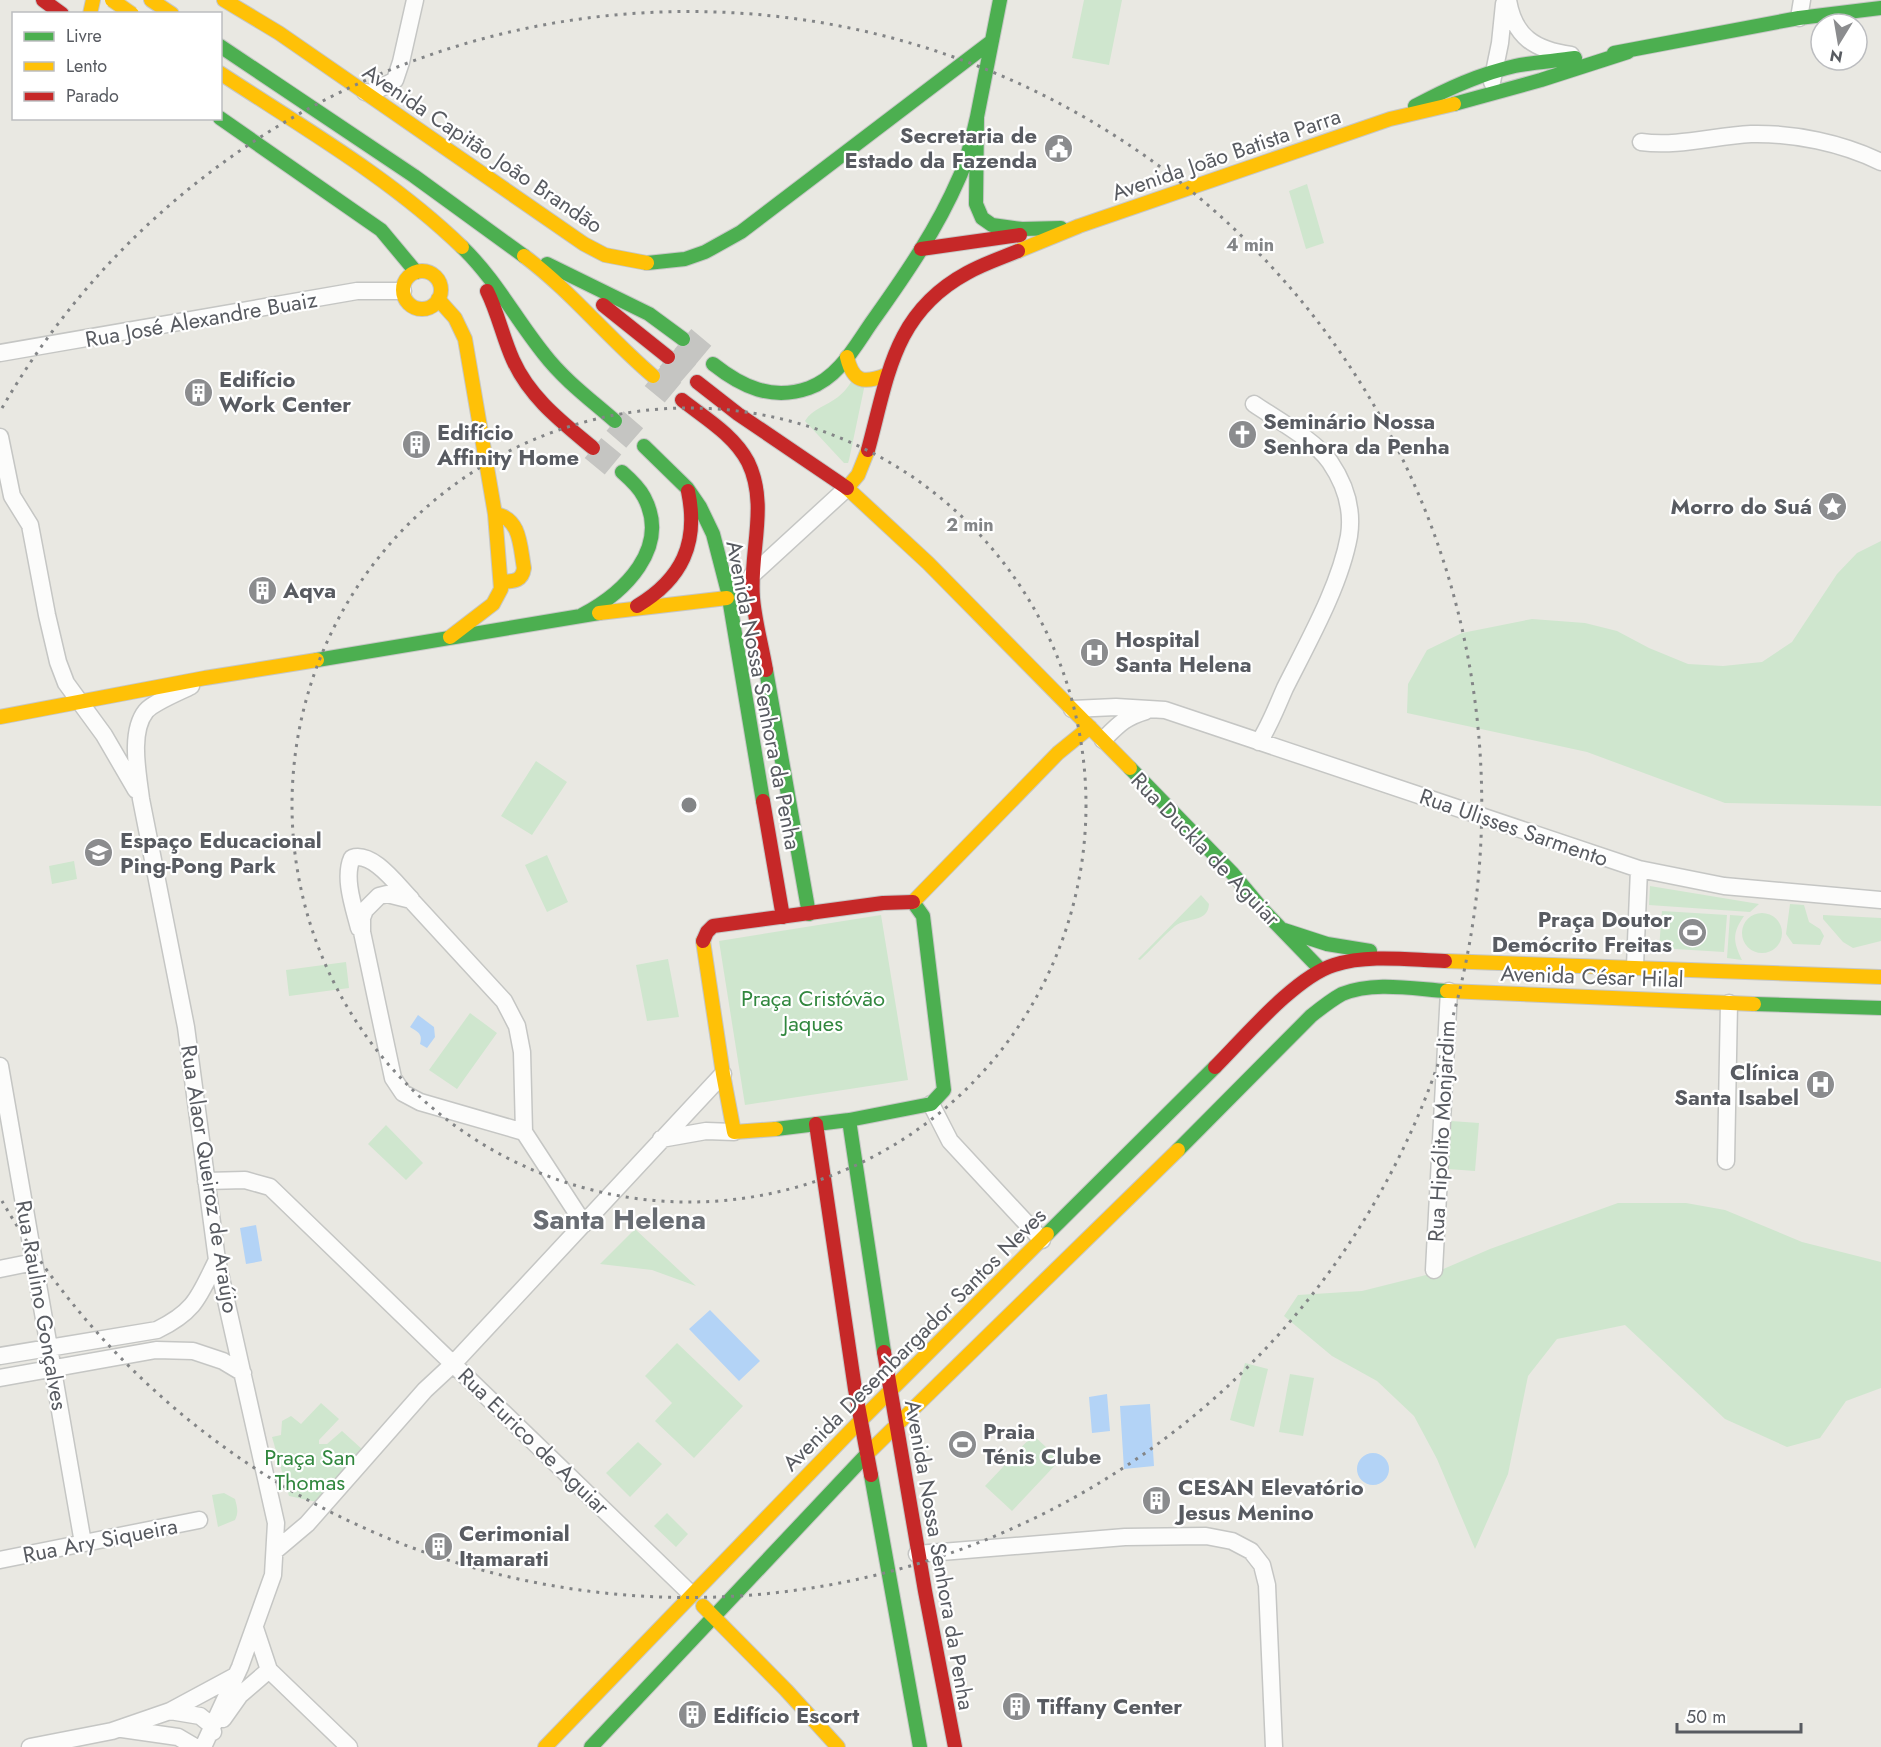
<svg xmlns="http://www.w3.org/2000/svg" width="1881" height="1747" viewBox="0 0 1881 1747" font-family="Jost,sans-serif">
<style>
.green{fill:#cfe6ce}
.water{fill:#b3d3f6}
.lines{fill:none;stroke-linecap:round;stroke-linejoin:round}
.primary-tunnel{stroke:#c5c5c2;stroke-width:26;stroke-dasharray:26 13;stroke-linecap:butt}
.street-casing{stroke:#c5c6c4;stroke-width:19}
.fast-casing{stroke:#c6c7c6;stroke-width:16}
.slow-casing{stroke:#c6c7c6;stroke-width:16}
.jam-casing{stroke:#c6c7c6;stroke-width:16}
.street{stroke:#fcfcfb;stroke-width:16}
.fast{stroke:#4caf50;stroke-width:14}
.slow{stroke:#ffc107;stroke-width:14}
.jam{stroke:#c62828;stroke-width:14}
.slow-bridge-casing{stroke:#d2ccaf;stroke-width:16;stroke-linecap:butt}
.slow-bridge{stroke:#ffc107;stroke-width:14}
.ring{fill:none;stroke:#838587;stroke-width:3;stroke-dasharray:3 6}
.labels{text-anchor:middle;stroke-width:4.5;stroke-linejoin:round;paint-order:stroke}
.poi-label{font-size:22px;font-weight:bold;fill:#585b61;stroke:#fff;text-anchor:start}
.street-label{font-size:22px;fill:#585b61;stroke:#fff}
.park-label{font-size:22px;fill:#31873e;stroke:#fff}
.district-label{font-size:28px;font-weight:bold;fill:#696d73;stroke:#fff}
.centre{fill:#838587;stroke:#fff;stroke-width:3}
.ring-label{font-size:18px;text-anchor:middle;font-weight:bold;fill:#838587;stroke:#fff;stroke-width:4.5;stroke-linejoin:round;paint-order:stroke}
</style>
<rect width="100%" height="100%" fill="#e9e8e2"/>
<path class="green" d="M1084 0H1122L1109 65 1072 58Z
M1307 184 1324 243 1306 249 1289 191Z
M857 373 866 379 849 460 848 463H844L805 421C812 409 828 405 838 397 846 391 851 382 857 373Z
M1881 541V806L1725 803 1587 752 1407 713 1408 684 1427 650 1462 633 1532 619 1585 623 1617 631 1649 648 1688 664 1723 666 1762 662 1792 642 1837 574 1857 553Z
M536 761 567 782 532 835 501 816Z
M547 855 568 902 547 912 525 865Z
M74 861 77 879 52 884 49 866Z
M1650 886 1759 904 1750 912 1649 905Z
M1201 895 1209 904C1208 923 1187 917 1175 926 1163 936 1152 949 1140 960L1138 959Z
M1790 904 1804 905 1809 922 1820 929 1824 936 1820 945 1793 944 1786 934Z
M1662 911 1727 915 1724 952 1659 948Z
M1742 933a20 20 0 1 1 40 0a20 20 0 1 1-40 0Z
M881 915 908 1080 745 1105 719 941Z
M1730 915 1744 916C1732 933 1733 942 1742 960L1727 958Z
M1823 915 1881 918V941L1853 948 1843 942 1823 919Z
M668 959 679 1017 647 1021 636 965Z
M346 962 349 988 289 996 286 970Z
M470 1013 497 1033 457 1089 429 1070Z
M1451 1121 1479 1123 1475 1171 1448 1169Z
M386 1125 423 1163 406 1180 368 1144Z
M1618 1203H1686L1725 1210 1802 1242 1881 1262V1388L1846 1401 1820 1438 1787 1447 1725 1419 1625 1325 1557 1339 1528 1376 1508 1474 1475 1549 1437 1459 1414 1416 1377 1381 1332 1356 1284 1316 1298 1295 1362 1291 1434 1273 1490 1249Z
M635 1229 696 1286 652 1270 600 1264Z
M677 1343 743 1406 694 1458 655 1421 672 1403 645 1376Z
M1245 1363 1268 1369 1254 1427 1230 1420Z
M1290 1374 1314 1378 1303 1436 1279 1432Z
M321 1403 339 1419 319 1440V1444H327L342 1431 363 1450 317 1502 289 1496 272 1437 281 1435 282 1421 291 1416 301 1424Z
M1033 1435 1060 1460 1012 1511 985 1486Z
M638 1442 662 1464 630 1497 606 1473Z
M224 1493 235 1499C237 1507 239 1512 235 1520L218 1527 212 1495Z
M667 1513 688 1534 676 1547 654 1526Z"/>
<path class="water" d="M418 1015 434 1027 435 1037 427 1048 420 1044C423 1034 418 1032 410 1027Z
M256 1225 262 1261 246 1264 240 1228Z
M710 1310 760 1361 739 1381 689 1329Z
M1107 1394 1110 1431 1092 1433 1089 1397Z
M1150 1404 1154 1466 1124 1469 1120 1406Z
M1357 1469a16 16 0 1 1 32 0a16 16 0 1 1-32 0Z"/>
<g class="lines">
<path class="primary-tunnel" d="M683 339 713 364
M668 357 697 382
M653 376 682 400
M615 421 644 446
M593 448 622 472"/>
<defs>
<path id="street" d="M1508 0C1514 37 1535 50 1571 55
M1799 18 1802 0
M1492 82 1500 43 1504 4
M365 92 372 93 395 80 401 62 415 0
M1641 142C1678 147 1714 136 1751 134 1794 133 1842 143 1881 162
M0 353 357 291H403
M1254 404C1276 419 1316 441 1330 462 1345 484 1353 510 1349 536 1340 586 1308 642 1285 688 1277 706 1270 725 1259 742
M0 437 12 496 30 525 47 615 58 662 66 683 104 735 136 790
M752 575 847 488
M191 686C179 692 154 702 146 711 129 732 138 774 141 799L186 1027 217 1260 276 1523 273 1575 240 1667 203 1747
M1072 709 1116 707 1165 710 1639 869 1724 886 1881 900
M1103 740C1118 725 1125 717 1146 711
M359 928C354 908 343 878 352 858 373 851 397 885 411 899
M1635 966 1639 869
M0 1066 83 1543
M931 1104 950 1141 1042 1240
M524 1132 420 1102 403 1093 393 1078 362 932V918L365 910 379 896 387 894 411 900 504 1001 517 1026 522 1052 524 1132 584 1224
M661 1139 706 1131 734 1132
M1726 1161 1729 1003
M206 1181 245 1180 270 1187 691 1594
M0 1269 34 1262
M1434 1270 1449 991
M0 1356 157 1330C196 1311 199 1296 217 1260
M0 1378 156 1350 193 1351 223 1361 243 1373
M275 1551 307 1524 425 1390 453 1364 723 1074
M917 1554 1125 1537 1206 1536 1232 1541 1251 1551 1262 1565 1267 1585 1274 1747
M0 1560 199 1520
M255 1628 269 1670 349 1747
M170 1711 200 1716 211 1725 213 1732
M223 1719 240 1695 269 1670
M122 1729 178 1737 195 1747
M30 1747 112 1731 170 1711 235 1676"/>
<path id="fast" d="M1000 0 977 117 976 204 982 218 992 225 1022 229 1061 228
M220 46 414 176 524 256
M1614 53 1799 18 1881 8
M1454 104 1541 80 1628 52
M1415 106C1447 89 1479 74 1515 66 1534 62 1555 61 1575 58
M220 118 381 230 416 272
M462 247C496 280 515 318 544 354 564 380 591 400 615 421
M647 263 685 259 705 252 741 232 992 41
M547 264 649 314 683 339
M713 364C742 387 772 401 809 388 840 377 856 344 874 319 906 274 937 229 959 178 968 159 972 138 977 117
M644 446 687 488 700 507 713 534 728 592 763 801
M582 615C624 593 671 548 644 497 639 487 630 479 622 472
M317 660 599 613
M766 670 809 914
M1130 768 1233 874 1263 910 1321 970
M1284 930 1327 944 1370 951
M1754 1004 1881 1008
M849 1120 884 1352
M776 1129 849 1120 931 1104 944 1090 923 916 913 902
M1178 1150 1311 1016C1321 1008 1331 1000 1342 994 1374 981 1414 989 1447 991
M1047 1234 1215 1067
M871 1475 920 1747
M591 1747 867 1454"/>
<path id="slow" d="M151 0 172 14
M224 0 279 33 584 244 605 255 647 263
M90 14 93 0
M220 73C302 127 391 178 462 247
M1018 251 1079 226 1390 119 1454 104
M524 256C571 291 608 338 653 376
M403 290a19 19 0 1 1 38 0a19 19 0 1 1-38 0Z
M438 299 455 318 465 339 495 514 501 589 493 604 450 637
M847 357C853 382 863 384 886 375
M868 450 858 475 847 488 928 563 1130 768
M495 514C521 518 520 547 524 568 522 582 513 581 501 582
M599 613 727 598
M0 717 205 678 317 660
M913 902 1058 753 1090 727
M703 941 723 1074 734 1132 776 1129
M1445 961 1881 977
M1447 991 1754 1004
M861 1420 1047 1234
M867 1454 1178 1150
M703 1606 786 1690 838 1747
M545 1747 861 1420"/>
<path id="jam" d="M43 0 62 14
M921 249 1020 235
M487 291C498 313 503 338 513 360 530 398 562 422 593 448
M603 305 668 357
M697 382 738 414 847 488
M682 400C705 418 734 435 748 462 769 505 749 553 753 598 755 622 762 646 766 670
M868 450C888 377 893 313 967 273 983 264 1001 258 1018 251
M637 606C682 579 699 543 688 491
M763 801 783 917
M703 941 707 932 713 926 883 903 913 902
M1215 1067C1244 1038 1295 977 1334 965 1369 954 1409 960 1445 961
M816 1124 855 1389 871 1475
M884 1352 925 1591 955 1747"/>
</defs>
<use href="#street" class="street-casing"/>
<use href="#fast" class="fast-casing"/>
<use href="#slow" class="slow-casing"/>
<use href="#jam" class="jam-casing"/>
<use href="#street" class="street"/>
<use href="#fast" class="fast"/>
<use href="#slow" class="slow"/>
<use href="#jam" class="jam"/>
<defs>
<path id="slow-bridge" d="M112 0 132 14"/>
</defs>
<use href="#slow-bridge" class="slow-bridge-casing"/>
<use href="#slow-bridge" class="slow-bridge"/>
</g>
<g class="ring">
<circle cx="689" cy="805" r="397"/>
<path d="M2 408A793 793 0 1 1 2 1201"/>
</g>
<defs>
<symbol id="civic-disc" viewBox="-11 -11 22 22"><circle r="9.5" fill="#8b8c8e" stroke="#fff"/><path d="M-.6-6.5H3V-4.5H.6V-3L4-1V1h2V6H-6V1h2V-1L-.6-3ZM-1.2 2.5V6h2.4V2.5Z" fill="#fff"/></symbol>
<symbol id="building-disc" viewBox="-11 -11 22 22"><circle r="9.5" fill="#8b8c8e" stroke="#fff"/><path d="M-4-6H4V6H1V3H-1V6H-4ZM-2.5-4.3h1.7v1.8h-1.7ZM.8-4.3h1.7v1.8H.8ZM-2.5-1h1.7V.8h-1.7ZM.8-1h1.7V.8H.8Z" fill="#fff"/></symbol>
<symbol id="church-disc" viewBox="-11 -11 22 22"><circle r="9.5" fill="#8b8c8e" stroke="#fff"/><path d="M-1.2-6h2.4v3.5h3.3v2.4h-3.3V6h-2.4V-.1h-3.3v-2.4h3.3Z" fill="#fff"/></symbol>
<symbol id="sight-disc" viewBox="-11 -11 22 22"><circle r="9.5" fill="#8b8c8e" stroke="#fff"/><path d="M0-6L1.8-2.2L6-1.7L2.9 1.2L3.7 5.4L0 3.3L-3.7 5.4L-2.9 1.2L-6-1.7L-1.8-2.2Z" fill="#fff"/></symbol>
<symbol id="hospital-disc" viewBox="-11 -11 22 22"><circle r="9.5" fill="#8b8c8e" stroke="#fff"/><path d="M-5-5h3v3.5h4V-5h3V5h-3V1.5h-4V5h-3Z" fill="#fff"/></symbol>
<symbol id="school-disc" viewBox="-11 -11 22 22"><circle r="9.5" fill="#8b8c8e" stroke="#fff"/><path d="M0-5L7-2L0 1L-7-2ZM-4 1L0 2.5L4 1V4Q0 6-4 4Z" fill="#fff"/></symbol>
<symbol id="stadium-disc" viewBox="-11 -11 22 22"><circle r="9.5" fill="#8b8c8e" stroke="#fff"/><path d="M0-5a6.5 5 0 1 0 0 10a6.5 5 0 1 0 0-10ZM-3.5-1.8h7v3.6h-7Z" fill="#fff"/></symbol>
</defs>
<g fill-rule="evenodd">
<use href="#civic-disc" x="1042" y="132" width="33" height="33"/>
<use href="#building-disc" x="182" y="376" width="33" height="33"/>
<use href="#church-disc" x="1226" y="418" width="33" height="33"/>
<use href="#building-disc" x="400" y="428" width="33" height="33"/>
<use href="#sight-disc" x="1816" y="490" width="33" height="33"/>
<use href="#building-disc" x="246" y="574" width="33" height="33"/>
<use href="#hospital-disc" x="1078" y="636" width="33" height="33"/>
<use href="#school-disc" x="82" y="836" width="33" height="33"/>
<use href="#stadium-disc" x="1676" y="916" width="33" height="33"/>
<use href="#hospital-disc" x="1804" y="1068" width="33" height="33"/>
<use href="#stadium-disc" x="946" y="1428" width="33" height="33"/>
<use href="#building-disc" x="1140" y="1484" width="33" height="33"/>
<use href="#building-disc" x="422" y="1530" width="33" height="33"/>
<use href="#building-disc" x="1000" y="1690" width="33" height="33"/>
<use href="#building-disc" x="676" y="1698" width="33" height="33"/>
</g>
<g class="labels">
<g class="poi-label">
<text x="1037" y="143" text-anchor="end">Secretaria de<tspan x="1037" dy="25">Estado da Fazenda</tspan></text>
<text x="219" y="387">Edifício<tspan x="219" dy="25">Work Center</tspan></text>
<text x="1263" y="429">Seminário Nossa<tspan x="1263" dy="25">Senhora da Penha</tspan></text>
<text x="437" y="440">Edifício<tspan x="437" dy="25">Affinity Home</tspan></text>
<text x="1812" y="514" text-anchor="end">Morro do Suá</text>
<text x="283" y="598">Aqva</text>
<text x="1115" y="647">Hospital<tspan x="1115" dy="25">Santa Helena</tspan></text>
<text x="120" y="848">Espaço Educacional<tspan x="120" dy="25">Ping-Pong Park</tspan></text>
<text x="1672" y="927" text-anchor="end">Praça Doutor<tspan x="1672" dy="25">Demócrito Freitas</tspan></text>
<text x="1799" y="1080" text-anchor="end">Clínica<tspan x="1799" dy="25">Santa Isabel</tspan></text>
<text x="983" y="1439">Praia<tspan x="983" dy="25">Ténis Clube</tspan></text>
<text x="1178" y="1495">CESAN Elevatório<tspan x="1178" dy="25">Jesus Menino</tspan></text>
<text x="459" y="1541">Cerimonial<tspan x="459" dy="25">Itamarati</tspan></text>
<text x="1037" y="1714">Tiffany Center</text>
<text x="713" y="1723">Edifício Escort</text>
</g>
<g class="street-label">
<text transform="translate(483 148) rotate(34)" y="8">Avenida Capitão João Brandão</text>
<text transform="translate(1226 154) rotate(-19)" y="8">Avenida João Batista Parra</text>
<text transform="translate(201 319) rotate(-10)" y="8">Rua José Alexandre Buaiz</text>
<text transform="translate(764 695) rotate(79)" y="8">Avenida Nossa Senhora da Penha</text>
<text transform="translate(1514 827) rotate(19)" y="8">Rua Ulisses Sarmento</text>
<text transform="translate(1206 849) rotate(46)" y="8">Rua Duckla de Aguiar</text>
<text transform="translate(1592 976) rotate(2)" y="8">Avenida César Hilal</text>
<text transform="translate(1441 1131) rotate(-87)" y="8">Rua Hipólito Monjardim</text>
<text transform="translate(210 1179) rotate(81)" y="8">Rua Alaor Queiroz de Araújo</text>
<text transform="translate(42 1305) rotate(80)" y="8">Rua Raulino Gonçalves</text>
<text transform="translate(914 1339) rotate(-45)" y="8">Avenida Desembargador Santos Neves</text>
<text transform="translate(534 1441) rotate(44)" y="8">Rua Eurico de Aguiar</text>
<text transform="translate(100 1540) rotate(-11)" y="8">Rua Ary Siqueira</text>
<text transform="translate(940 1555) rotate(80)" y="8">Avenida Nossa Senhora da Penha</text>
</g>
<g class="park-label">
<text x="813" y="1006">Praça Cristóvão<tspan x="813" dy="25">Jaques</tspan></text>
<text x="310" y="1465">Praça San<tspan x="310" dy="25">Thomas</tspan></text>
</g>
<g class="district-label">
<text x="619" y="1229">Santa Helena</text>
</g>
</g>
<circle cx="689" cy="805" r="9" class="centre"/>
<g class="ring-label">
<text x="1250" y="251">4 min</text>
<text x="970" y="531">2 min</text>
</g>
<rect x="12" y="12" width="210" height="108" fill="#ffffff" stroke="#bcbdc0" stroke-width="1.5"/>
<rect x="24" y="32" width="30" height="9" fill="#4caf50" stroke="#bcbdc0" stroke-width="1.5"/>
<text x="66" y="42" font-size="18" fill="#585b61">Livre</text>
<rect x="24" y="62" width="30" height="9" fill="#ffc107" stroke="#bcbdc0" stroke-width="1.5"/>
<text x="66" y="72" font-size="18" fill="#585b61">Lento</text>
<rect x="24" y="92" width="30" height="9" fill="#c62828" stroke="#bcbdc0" stroke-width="1.5"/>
<text x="66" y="102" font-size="18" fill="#585b61">Parado</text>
<g transform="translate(1839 42) rotate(191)"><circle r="28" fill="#ffffff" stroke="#bcbdc0" stroke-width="1.5"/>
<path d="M0-4.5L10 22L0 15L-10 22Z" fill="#8b8c8e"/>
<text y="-9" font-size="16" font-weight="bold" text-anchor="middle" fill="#585b61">N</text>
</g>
<path d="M1677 1723v9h124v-9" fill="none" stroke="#585b61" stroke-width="3"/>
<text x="1686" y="1723" font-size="18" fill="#585b61" stroke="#ffffff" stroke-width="4.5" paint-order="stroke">50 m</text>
</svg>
